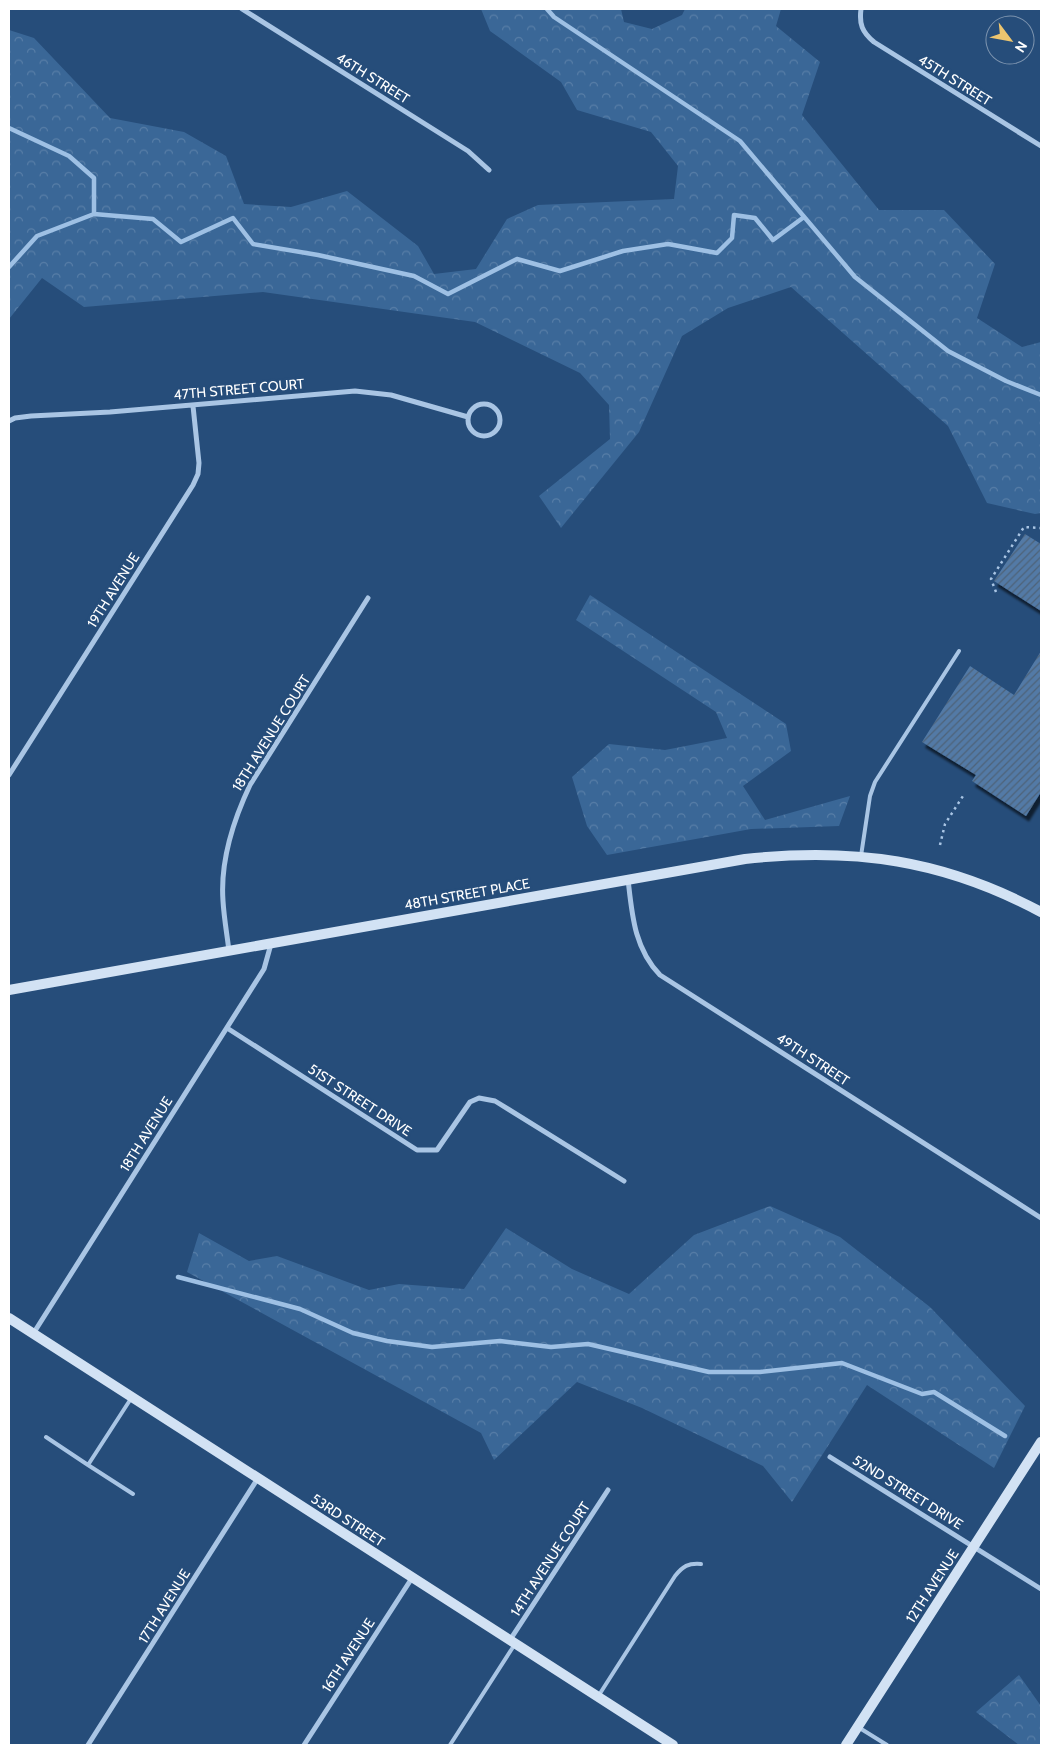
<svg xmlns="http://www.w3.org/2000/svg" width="1050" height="1754" viewBox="0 0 1050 1754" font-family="Cabin,sans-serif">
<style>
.forest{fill:url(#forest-crowns)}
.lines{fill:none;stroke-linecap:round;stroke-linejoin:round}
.stream{stroke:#9ec0e4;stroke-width:4.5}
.building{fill:url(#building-hatch);filter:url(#shadow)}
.path{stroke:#a9c5e4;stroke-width:2.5;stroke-dasharray:2.5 4;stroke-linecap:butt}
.lane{stroke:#a9c5e4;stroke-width:4}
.street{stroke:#a9c5e4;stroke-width:5}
.secondary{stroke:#d2e2f4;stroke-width:10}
.labels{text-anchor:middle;stroke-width:5;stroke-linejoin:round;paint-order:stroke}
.street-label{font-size:14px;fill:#fff;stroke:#264d7a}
</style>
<defs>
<pattern id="forest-crowns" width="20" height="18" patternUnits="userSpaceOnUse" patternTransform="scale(1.25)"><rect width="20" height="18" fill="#3a6797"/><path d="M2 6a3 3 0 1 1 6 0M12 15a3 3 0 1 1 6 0" fill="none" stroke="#587ea7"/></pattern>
<pattern id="building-hatch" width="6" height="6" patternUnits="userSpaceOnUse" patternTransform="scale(1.25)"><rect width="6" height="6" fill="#527aa6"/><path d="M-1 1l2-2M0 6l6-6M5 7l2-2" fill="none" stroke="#4f6379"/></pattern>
<filter id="shadow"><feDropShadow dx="3" dy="5.5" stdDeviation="1" flood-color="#0009"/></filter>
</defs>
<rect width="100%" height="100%" fill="#264d7a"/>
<path class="forest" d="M481 9H621L624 22 652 29 682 15 685 9H781L776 26 820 62 802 115 879 210H944L995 264 977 318 1022 347 1041 342V513L1035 514 987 503 948 426 791 287 728 308 682 336 639 432 561 528 539 496 610 439 609 405 580 373 475 322 263 292 84 307 42 278 9 319V30L34 38 110 118 184 132 226 156 244 204 291 207 347 191 418 246 434 274 476 269 507 219 538 205 674 199 678 166 651 132 577 110 561 82 490 31Z
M590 595 786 724 791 751 743 786 765 820 850 796 839 826 751 829 607 855 587 826 572 777 609 744 665 750 727 738 716 712 576 620Z
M770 1206 840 1237 930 1307 1025 1406 994 1468 867 1385 792 1502 763 1466 642 1408 577 1382 494 1460 481 1433 187 1272 199 1233 249 1261 277 1256 369 1290 399 1284 464 1289 506 1228 572 1269 629 1294 694 1235Z
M1019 1675 1041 1706V1745H1019L976 1712Z"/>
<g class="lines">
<path class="stream" d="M547 9 554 17 740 141 855 277 948 351 1006 381 1041 395
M9 128 69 156 94 178V214
M9 267 37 236 94 214 153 219 181 242 233 218 253 244 318 255 414 276 448 294 517 259 560 271 623 251 668 244 717 253 732 238 734 215 755 218 773 240 804 217
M178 1277 300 1309 353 1333 387 1341 432 1347 500 1341 551 1347 588 1344 709 1372H760L842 1363 922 1394 934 1392 1005 1436"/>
</g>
<path class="building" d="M1025 534 1041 544V611L994 581Z
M1041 651V792L1026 816 972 781 976 775 922 742 970 666 1014 695Z"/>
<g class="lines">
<path class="path" d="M996 592 991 579 1024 527 1041 528
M940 845 945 824 963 796"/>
<path class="lane" d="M861 856 870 796 875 782 959 651
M46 1437 88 1465 132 1397
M88 1465 133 1494
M599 1695 675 1576C683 1566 688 1563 701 1564
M858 1727 887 1745
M450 1745 515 1644"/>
<path class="street" d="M242 9 468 151 489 170
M861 9C859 24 862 32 874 42L1041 146
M468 420a16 16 0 1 1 32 0a16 16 0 1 1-32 0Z
M9 421 15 418 31 416 110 412 355 391 391 395 468 417
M9 775 193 485 198 474 199 463 193 406
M628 879C632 914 634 948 660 975L1041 1218
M229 951C227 934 224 918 223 901 220 860 233 821 250 785L368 598
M227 1028 417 1150H437L470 1102 479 1098 495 1101 624 1181
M33 1334 264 969 271 944
M830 1457 1041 1589
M510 1640 608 1490
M88 1745 258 1478
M304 1745 412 1578"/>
<path class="secondary" d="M9 990 745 859C854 847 944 860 1041 912
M9 1318 673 1745
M846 1745 1041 1442"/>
</g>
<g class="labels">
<g class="street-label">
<text transform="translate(373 78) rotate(32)" y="5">46TH STREET</text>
<text transform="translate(955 80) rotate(32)" y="5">45TH STREET</text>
<text transform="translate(239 389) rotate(-5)" y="5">47TH STREET COURT</text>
<text transform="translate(113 590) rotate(-58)" y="5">19TH AVENUE</text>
<text transform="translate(271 733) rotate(-58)" y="5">18TH AVENUE COURT</text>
<text transform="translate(467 894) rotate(-10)" y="5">48TH STREET PLACE</text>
<text transform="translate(813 1059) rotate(33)" y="5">49TH STREET</text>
<text transform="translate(360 1100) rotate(33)" y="5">51ST STREET DRIVE</text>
<text transform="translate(146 1134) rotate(-58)" y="5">18TH AVENUE</text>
<text transform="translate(908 1492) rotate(32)" y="5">52ND STREET DRIVE</text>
<text transform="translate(348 1520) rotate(33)" y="5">53RD STREET</text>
<text transform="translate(550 1559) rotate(-57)" y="5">14TH AVENUE COURT</text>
<text transform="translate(932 1586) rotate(-57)" y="5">12TH AVENUE</text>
<text transform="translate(164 1606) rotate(-58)" y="5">17TH AVENUE</text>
<text transform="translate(348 1655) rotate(-57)" y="5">16TH AVENUE</text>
</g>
</g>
<rect width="1050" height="1754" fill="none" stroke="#ffffff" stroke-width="20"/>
<g transform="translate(1010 40) rotate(122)"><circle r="24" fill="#264d7a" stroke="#7d94af"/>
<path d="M0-4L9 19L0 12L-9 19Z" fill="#ecc56f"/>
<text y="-8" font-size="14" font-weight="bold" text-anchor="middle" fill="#ffffff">N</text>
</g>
</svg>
